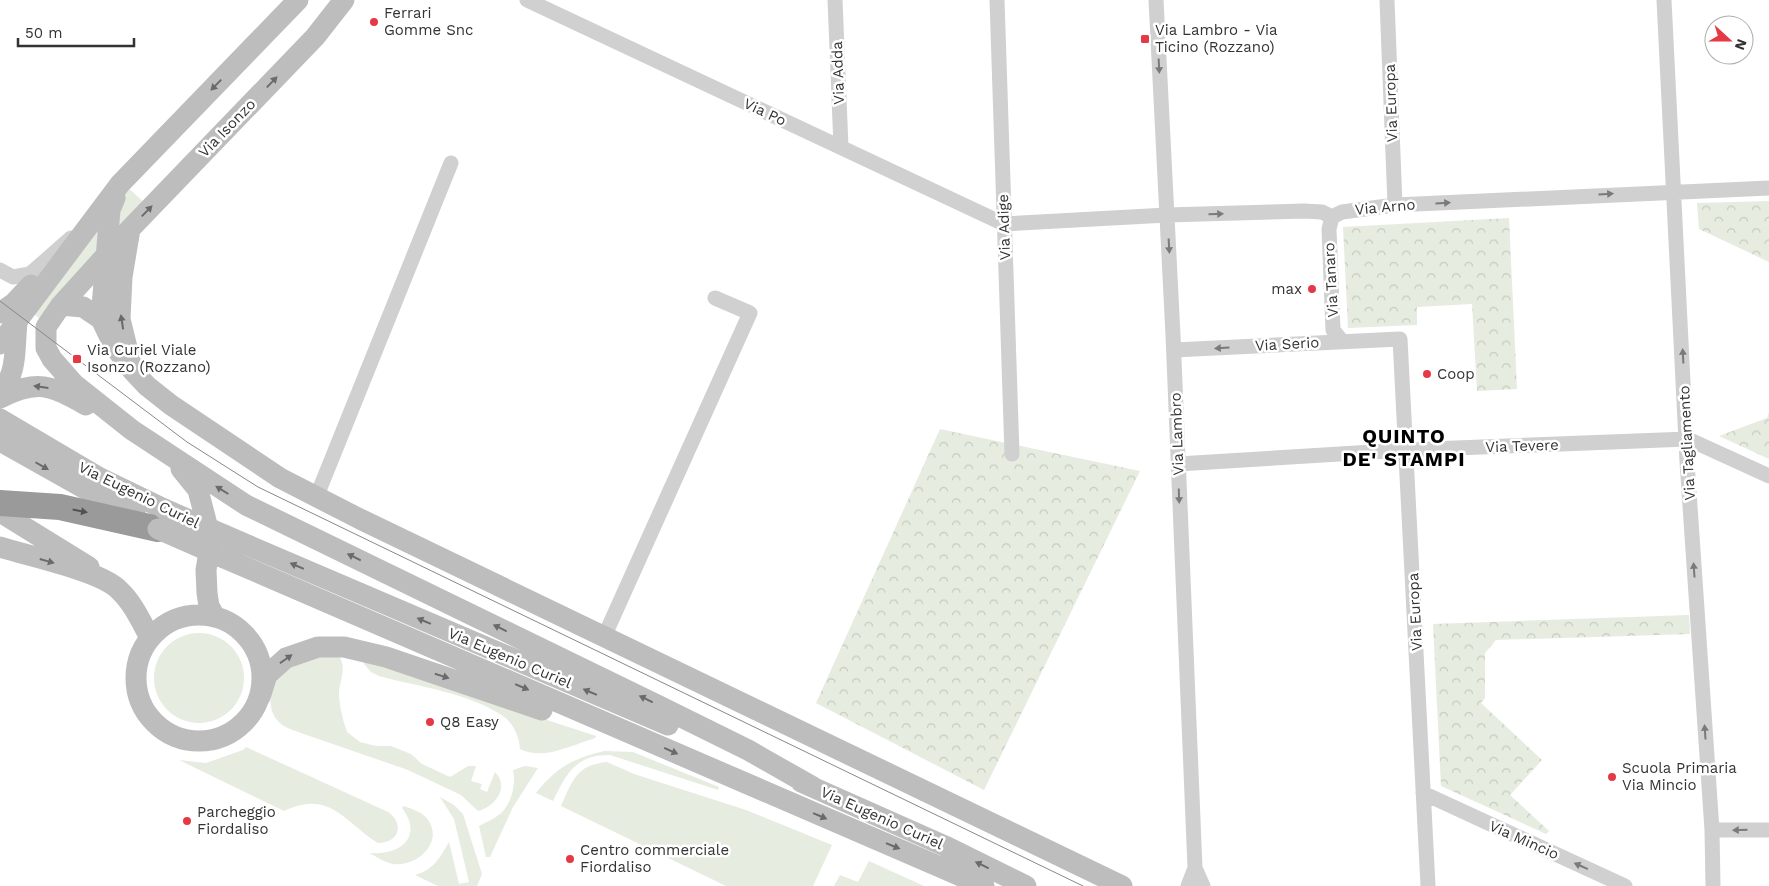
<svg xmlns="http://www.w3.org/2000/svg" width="1769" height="886" viewBox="0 0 1769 886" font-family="'Work Sans',sans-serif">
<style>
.green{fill:#e6ecdf}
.forest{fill:url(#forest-crowns)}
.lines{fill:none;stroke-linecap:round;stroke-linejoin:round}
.street{stroke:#d0d0d0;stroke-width:15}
.secondary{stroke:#bdbdbd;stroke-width:21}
.highway{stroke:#9a9a9a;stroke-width:26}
.tram{stroke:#888;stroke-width:1}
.secondary-bridge{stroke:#bdbdbd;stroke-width:21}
.oneway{fill:#7a7a7a}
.oneway2{fill:#6a6a6a}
.oneway3{fill:#525252}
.poi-dot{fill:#e63946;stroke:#fff;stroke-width:2}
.labels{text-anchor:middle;stroke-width:5;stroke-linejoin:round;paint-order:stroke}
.poi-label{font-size:15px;fill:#333;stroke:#fff;text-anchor:start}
.street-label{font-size:15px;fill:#333;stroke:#fff}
.district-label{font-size:20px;font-weight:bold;letter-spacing:1px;fill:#000;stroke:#fff}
</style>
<defs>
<pattern id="forest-crowns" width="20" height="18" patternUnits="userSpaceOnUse" patternTransform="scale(1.25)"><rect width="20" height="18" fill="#e6ecdf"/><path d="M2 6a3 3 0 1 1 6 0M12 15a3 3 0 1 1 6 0" fill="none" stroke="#c6cbc0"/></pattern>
</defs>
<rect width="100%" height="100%" fill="#fff"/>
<path class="green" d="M127 187 146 204 116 236 117 214Z
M100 220V252L53 300 40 319 34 314Z
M154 678a45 45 0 1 1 90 0a45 45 0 1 1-90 0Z
M321 653 339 656C348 669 338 683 339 696 340 709 343 721 347 732L360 742 376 746H391L411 754 422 764 450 777 468 766H476L471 781 482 784 480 789 487 792 495 772C510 787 495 807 478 811L461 795 408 770 301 733C293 730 282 727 277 720 265 705 271 681 285 670 294 662 310 658 321 653Z
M364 660 596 736 595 738C572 745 543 761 520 749 519 736 513 723 503 716 467 692 419 687 379 676L371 672 364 664Z
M246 747 388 812C405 824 399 843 378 843 344 822 330 789 284 811L179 760 206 763 243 750Z
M604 751 633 752 719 787 718 790 610 755C575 755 567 773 553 801L536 793C557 767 572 759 604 751Z
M607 762 634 774 746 810 832 845 813 886H726L561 806C573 780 576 765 607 762Z
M525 766 538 768 513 807 490 857H486L479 826C486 822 494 819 500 814 512 804 516 784 513 770Z
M440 797 454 805 463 814 482 874 477 886H438L415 875C433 870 440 858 449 842L459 884 469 882 454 819Z
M404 806C412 809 423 812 428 820 444 842 417 867 394 864 386 863 377 857 369 853 400 856 424 837 402 808Z
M869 861 924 886H834L840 875 858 882Z"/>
<path class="forest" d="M1769 201V262L1699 229 1697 203Z
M1509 218 1517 389 1477 391 1472 304 1417 307V325L1348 328 1343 227Z
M1769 413V459L1719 436 1767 418Z
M940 429 1140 471 984 790 816 703Z
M1689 615 1690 634 1496 640 1485 653V698L1481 703 1542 760 1510 795 1549 831 1546 834 1441 786 1433 624Z"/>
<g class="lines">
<path class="street" d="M527 0 1004 224 1167 215 1304 211 1322 212 1332 217
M835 0 841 147
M997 0 1012 454
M1156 0 1173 335 1195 868 1188 886
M1387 0 1395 205
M1664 0 1687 462 1712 830 1713 886
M1332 217 1342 212 1395 205 1769 188
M1332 217 1329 229 1333 330 1341 340
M0 270 13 277 30 274 71 238
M1174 350 1400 339 1428 886
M1178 464 1405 450 1688 439 1769 476
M316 498 451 163
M604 637 750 313 715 298
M1423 793 1625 886
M1712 830H1769
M1195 868 1203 886"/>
<path class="secondary" d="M344 0 315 37 130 229 61 305 46 327V348L52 359 74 384 132 430 246 505 657 705 748 750 813 787
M130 229 122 277 120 319 130 360
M61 305 83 307 101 319 114 346 132 370 147 386 171 405 280 478 360 519 1122 886
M0 313 14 303 31 285
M101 319 110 210 115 198
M0 344 120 184 298 0
M0 395C18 370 14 352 17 323
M0 398C38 379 50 385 86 405
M0 419 100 478 164 509
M0 441 137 518
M181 469 198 490 211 540 206 570 207 593 209 606 215 617
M0 512 89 567
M224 535 668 725
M0 547C28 556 101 571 119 590 133 603 141 621 150 638
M222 557 984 886
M136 678a63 63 0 1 1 126 0a63 63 0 1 1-126 0Z
M260 697 267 675 286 658 318 647H344L386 657 542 710
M801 782 945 846 1026 886"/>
<path class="highway" d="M0 503 60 507 158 529"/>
<path class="tram" d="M0 301 187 442 258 487 1083 886"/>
<path class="secondary-bridge" d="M164 509 224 535
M158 529 222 557"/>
</g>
<defs><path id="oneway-solid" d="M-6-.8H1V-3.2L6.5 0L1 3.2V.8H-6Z" transform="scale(1.25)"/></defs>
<g class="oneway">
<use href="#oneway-solid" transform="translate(1159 66) rotate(87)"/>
<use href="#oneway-solid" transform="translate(1606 194) rotate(-3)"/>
<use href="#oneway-solid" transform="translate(1443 203) rotate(-3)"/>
<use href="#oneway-solid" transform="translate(1216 214) rotate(-2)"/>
<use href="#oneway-solid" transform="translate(1169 246) rotate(87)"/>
<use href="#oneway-solid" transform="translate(1222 348) rotate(177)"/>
<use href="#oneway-solid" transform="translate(1683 356) rotate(-93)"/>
<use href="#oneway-solid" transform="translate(1179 496) rotate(88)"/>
<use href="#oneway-solid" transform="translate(1694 570) rotate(-94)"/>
<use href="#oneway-solid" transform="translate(1705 732) rotate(-94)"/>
<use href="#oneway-solid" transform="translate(1740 830) rotate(179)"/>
<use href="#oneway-solid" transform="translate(1581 866) rotate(-156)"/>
</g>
<g class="oneway2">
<use href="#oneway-solid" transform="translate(272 82) rotate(-46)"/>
<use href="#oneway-solid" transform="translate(216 85) rotate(134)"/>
<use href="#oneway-solid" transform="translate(147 211) rotate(-46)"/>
<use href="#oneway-solid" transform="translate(122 322) rotate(-99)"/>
<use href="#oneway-solid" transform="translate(41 387) rotate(-172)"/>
<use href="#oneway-solid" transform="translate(42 466) rotate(30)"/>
<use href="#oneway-solid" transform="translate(222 490) rotate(-148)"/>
<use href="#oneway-solid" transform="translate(354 557) rotate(-154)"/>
<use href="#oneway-solid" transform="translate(47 561) rotate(16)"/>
<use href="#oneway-solid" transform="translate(297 566) rotate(-157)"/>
<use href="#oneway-solid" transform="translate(424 621) rotate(-157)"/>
<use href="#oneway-solid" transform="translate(500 628) rotate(-154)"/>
<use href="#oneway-solid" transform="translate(286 659) rotate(-35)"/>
<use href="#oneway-solid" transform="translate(442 676) rotate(18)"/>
<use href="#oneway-solid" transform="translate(522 687) rotate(23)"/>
<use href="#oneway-solid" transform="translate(590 692) rotate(-157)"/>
<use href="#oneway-solid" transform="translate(646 699) rotate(-154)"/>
<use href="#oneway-solid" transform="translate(671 751) rotate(24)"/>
<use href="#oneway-solid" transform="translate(820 816) rotate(23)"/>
<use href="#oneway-solid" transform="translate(893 846) rotate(22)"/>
<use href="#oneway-solid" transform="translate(982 865) rotate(-154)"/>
</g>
<use class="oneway3" href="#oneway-solid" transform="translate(80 511) rotate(11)"/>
<g class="poi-dot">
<circle cx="374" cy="22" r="5"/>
<rect x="1140" y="34" width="10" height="10" rx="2.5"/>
<circle cx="1312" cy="289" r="5"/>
<rect x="72" y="354" width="10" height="10" rx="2.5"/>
<circle cx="1427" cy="374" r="5"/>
<circle cx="430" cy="722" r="5"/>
<circle cx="1612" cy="777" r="5"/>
<circle cx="187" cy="821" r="5"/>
<circle cx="570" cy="859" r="5"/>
</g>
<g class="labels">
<g class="poi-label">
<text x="384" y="18">Ferrari<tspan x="384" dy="17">Gomme Snc</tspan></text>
<text x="1155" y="35">Via Lambro - Via<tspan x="1155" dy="17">Ticino (Rozzano)</tspan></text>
<text x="1302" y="294" text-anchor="end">max</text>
<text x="87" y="355">Via Curiel Viale<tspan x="87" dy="17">Isonzo (Rozzano)</tspan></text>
<text x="1437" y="379">Coop</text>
<text x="440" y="727">Q8 Easy</text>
<text x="1622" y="773">Scuola Primaria<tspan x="1622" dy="17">Via Mincio</tspan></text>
<text x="197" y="817">Parcheggio<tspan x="197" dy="17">Fiordaliso</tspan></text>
<text x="580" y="855">Centro commerciale<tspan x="580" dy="17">Fiordaliso</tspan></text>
</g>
<g class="street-label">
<text transform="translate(838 73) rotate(-92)" y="5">Via Adda</text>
<text transform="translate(1391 103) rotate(-92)" y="5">Via Europa</text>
<text transform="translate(765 112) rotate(25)" y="5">Via Po</text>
<text transform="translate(227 128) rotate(-46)" y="5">Via Isonzo</text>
<text transform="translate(1385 207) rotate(-5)" y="5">Via Arno</text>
<text transform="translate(1004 227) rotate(-92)" y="5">Via Adige</text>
<text transform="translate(1331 280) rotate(-93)" y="5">Via Tanaro</text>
<text transform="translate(1287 344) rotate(-3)" y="5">Via Serio</text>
<text transform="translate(1177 434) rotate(-92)" y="5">Via Lambro</text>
<text transform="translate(1687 443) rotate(-93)" y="5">Via Tagliamento</text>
<text transform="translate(1522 446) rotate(-2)" y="5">Via Tevere</text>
<text transform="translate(139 495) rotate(26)" y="5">Via Eugenio Curiel</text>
<text transform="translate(1415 612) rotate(-93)" y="5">Via Europa</text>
<text transform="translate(510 658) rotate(23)" y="5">Via Eugenio Curiel</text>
<text transform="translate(882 818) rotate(24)" y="5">Via Eugenio Curiel</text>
<text transform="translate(1524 840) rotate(24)" y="5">Via Mincio</text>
</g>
<g class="district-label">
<text x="1404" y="443">QUINTO<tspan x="1404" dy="23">DE' STAMPI</tspan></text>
</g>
</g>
<g transform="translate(1729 40) rotate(111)"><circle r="24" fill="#ffffff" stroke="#adadad"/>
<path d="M0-4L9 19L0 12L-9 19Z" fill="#e63946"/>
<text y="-8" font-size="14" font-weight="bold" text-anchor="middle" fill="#333333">N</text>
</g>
<path d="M18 38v8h116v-8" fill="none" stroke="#333333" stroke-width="2.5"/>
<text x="25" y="38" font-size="15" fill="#333333" stroke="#ffffff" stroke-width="4" paint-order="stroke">50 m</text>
</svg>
